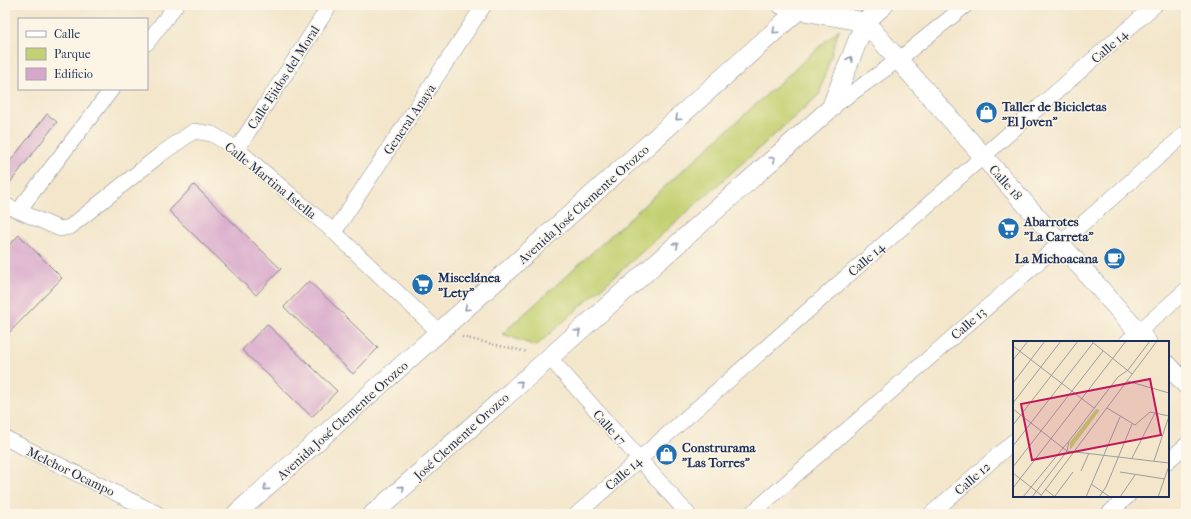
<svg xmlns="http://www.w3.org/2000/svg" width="1191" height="519" viewBox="0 0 1191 519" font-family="'IM FELL French Canon',serif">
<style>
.green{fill:#c4d173;stroke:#708068}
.building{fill:#d7a7cb}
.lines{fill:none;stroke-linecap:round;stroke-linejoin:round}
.minor-casing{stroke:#878a94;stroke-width:16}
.tertiary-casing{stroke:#878a94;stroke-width:20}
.path{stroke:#878a94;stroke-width:2.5;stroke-dasharray:1 3;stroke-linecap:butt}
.minor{stroke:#fff;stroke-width:15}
.tertiary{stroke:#fff;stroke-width:19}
.oneway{stroke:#8d97ae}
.labels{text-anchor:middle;stroke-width:3;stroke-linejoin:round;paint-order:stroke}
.street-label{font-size:13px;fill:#1b2f5e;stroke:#fcf5e5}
.poi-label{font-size:13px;font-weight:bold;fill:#1b2f5e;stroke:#fcf5e5;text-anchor:start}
.inset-road{fill:none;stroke:#9d9d9f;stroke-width:1}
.view{fill:#c2185b;fill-opacity:0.15;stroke:#c2185b;stroke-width:2}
.inset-edge{fill:none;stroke:#1b2f5e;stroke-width:2}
</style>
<rect width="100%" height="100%" fill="#fcf5e5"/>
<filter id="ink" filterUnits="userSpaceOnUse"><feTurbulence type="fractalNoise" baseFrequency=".025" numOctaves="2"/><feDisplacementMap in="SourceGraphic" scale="8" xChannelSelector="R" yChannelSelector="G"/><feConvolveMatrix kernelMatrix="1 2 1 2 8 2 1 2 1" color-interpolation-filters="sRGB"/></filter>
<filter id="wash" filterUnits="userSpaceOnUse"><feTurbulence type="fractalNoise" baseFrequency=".012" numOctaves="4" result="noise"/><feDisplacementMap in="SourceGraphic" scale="16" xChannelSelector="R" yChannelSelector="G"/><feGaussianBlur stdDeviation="0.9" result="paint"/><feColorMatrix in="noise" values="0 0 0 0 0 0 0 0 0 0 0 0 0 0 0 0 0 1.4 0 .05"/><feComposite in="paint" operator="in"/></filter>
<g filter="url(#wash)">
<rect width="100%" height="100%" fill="#f3e6cb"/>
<path class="green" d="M839 29 819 95 536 346 502 334Z"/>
<g id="blocks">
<path class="building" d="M47 114 57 122 6 188 5 187V168Z
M194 185 281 269 256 295 169 211Z
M19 235 62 278 5 337V249Z
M309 281 378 348 353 374 284 307Z
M267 324 337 391 312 417 242 350Z"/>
</g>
</g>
<g filter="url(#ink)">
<use href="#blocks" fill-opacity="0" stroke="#878a94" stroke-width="1"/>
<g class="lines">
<defs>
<path id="minor" d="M147 43 176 5
M831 108 898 60 966 5
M237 149 330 5
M5 205 60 229 70 227 161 154 194 131 212 134 237 149 334 232 439 332
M19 210 112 89
M334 232 484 5
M1127 342 1186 290
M549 357 688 514
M5 438 158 514
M1168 461 1186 445
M577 514 1155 5
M751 514 1186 133
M931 514 1014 441
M1108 514 1128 496"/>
<path id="tertiary" d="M782 5 798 10 865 22 1147 342
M1168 365 1186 385
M236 514 804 5
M373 514 831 108 865 22 884 5"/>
</defs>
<use href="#minor" class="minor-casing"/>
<use href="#tertiary" class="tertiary-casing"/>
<path class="path" d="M462 337 527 352"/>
<use href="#minor" class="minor"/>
<use href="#tertiary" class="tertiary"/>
</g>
<defs><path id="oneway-chevron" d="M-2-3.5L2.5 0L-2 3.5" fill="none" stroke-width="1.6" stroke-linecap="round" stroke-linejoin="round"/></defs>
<g class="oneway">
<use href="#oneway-chevron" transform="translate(775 31) rotate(138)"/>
<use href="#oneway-chevron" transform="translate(850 59) rotate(-68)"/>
<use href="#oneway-chevron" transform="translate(678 118) rotate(138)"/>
<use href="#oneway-chevron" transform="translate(773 159) rotate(-42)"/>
<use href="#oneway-chevron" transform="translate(676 245) rotate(-42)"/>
<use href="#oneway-chevron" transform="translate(467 308) rotate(138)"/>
<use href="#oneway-chevron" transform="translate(578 332) rotate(-42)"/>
<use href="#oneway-chevron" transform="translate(520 383) rotate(-42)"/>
<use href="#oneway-chevron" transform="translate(266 488) rotate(138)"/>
<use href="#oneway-chevron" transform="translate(402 488) rotate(-42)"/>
</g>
</g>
<defs>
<symbol id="shop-disc" viewBox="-11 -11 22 22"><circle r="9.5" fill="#1f6fb2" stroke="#fcf5e5"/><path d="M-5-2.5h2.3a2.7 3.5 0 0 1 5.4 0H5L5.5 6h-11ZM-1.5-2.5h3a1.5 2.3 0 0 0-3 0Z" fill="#fff"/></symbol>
<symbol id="supermarket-disc" viewBox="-11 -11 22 22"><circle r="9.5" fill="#1f6fb2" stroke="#fcf5e5"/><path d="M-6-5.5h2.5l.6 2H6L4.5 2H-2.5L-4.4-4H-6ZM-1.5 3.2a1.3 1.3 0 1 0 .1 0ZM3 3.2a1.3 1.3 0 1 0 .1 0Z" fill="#fff"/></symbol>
<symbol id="cafe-disc" viewBox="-11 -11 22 22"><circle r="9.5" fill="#1f6fb2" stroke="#fcf5e5"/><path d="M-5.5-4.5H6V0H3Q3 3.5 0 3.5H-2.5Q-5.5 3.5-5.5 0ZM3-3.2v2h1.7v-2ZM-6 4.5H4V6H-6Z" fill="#fff"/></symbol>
</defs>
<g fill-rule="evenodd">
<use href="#shop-disc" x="974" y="100" width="25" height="25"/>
<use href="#supermarket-disc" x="996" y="216" width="25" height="25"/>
<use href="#cafe-disc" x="1102" y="246" width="25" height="25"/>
<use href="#supermarket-disc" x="410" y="272" width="25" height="25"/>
<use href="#shop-disc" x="654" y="442" width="25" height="25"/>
</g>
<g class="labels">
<g class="street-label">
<text transform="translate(1109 46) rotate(-41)" y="5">Calle 14</text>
<text transform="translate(283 77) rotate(-57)" y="5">Calle Ejidos del Moral</text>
<text transform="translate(409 119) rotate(-56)" y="5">General Anaya</text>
<text transform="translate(271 180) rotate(39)" y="5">Calle Martina Istella</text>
<text transform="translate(1006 182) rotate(48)" y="5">Calle 18</text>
<text transform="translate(583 204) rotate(-42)" y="5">Avenida José Clemente Orozco</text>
<text transform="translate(866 259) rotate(-41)" y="5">Calle 14</text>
<text transform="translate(968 323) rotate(-41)" y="5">Calle 13</text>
<text transform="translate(342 420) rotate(-42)" y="5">Avenida José Clemente Orozco</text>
<text transform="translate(610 427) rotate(48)" y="5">Calle 17</text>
<text transform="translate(461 436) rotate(-42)" y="5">José Clemente Orozco</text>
<text transform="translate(71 471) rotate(26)" y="5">Melchor Ocampo</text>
<text transform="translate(623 473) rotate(-41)" y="5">Calle 14</text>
<text transform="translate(972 478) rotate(-41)" y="5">Calle 12</text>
</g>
<g class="poi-label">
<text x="1002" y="111">Taller de Bicicletas<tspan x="1002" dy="15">"El Joven"</tspan></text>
<text x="1024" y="226">Abarrotes<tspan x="1024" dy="15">"La Carreta"</tspan></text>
<text x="1098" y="263" text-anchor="end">La Michoacana</text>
<text x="438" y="282">Miscelánea<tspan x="438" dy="15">"Lety"</tspan></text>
<text x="682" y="452">Construrama<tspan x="682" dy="15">"Las Torres"</tspan></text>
</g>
</g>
<g transform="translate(1013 341)">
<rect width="156" height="156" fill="#f3e6cb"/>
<path d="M83 68 87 69 57 109V101Z" fill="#c4d173"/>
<path class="inset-road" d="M78 0 119 33M0 5 81 67M0 19 15 0M114 40 156 52M0 42 32 0M0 62 48 0M94 67 122 84 137 71 156 75M0 68 54 110 156 122M0 84 65 0M0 105 80 2M119 117 142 72M141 120 156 75M0 126 90 10M68 130 76 112M107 131 152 138M0 132 28 154M78 143 97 156M0 147 113 0M32 148 42 156M42 155 60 131M10 156 55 101M19 156 54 110 56 100 105 36 115 29 137 0M27 156 144 0M73 156 107 76M86 156 93 146 119 83M107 156 122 134M145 156 156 125"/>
<path class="view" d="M137 38 148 94 19 119 8 63Z"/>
<rect width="156" height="156" class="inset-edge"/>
</g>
<rect width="1191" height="519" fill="none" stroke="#fcf5e5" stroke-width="20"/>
<rect x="18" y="18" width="130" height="72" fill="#fcf5e5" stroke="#a2a6af"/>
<rect x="26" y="31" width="20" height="6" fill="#ffffff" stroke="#a2a6af"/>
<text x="54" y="38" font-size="12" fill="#1b2f5e">Calle</text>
<rect x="26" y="48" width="20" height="12" fill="#c4d173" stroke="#a2a6af"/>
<text x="54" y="58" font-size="12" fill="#1b2f5e">Parque</text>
<rect x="26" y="68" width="20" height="12" fill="#d7a7cb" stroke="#a2a6af"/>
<text x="54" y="78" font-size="12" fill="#1b2f5e">Edificio</text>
</svg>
